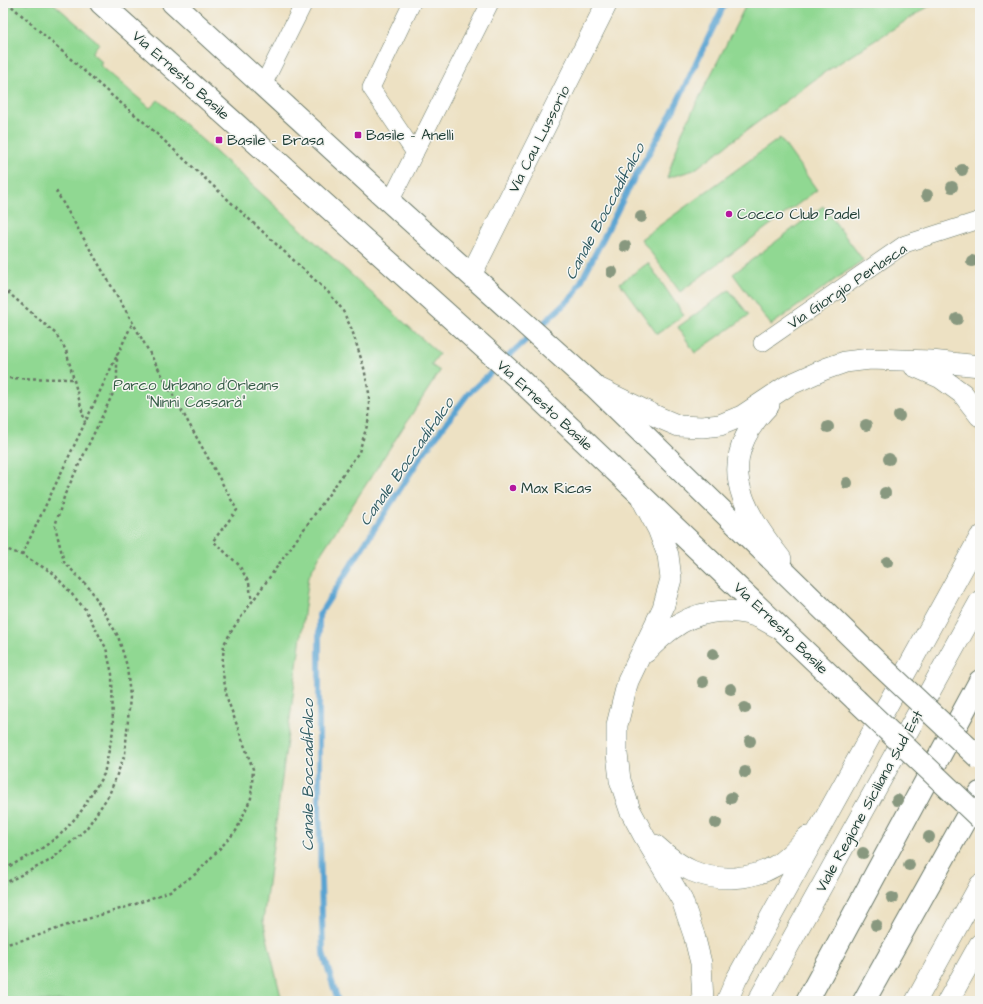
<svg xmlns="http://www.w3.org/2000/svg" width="983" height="1004" viewBox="0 0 983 1004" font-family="'Architects Daughter',sans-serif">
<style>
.green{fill:#90d892;stroke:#588a63}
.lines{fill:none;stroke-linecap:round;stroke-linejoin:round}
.stream{stroke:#59a3d1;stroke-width:6}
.minor-casing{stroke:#677666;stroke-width:18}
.tertiary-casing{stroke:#677666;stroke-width:22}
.secondary-casing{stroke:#677666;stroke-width:24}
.primary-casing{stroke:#677666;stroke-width:24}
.path{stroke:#677666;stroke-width:2.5;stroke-dasharray:3 3;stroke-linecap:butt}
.minor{stroke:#fff;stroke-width:17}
.tertiary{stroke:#fff;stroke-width:21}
.secondary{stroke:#fff;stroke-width:22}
.primary{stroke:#fff;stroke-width:22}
.secondary-bridge-casing{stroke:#677666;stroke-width:24;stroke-linecap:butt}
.secondary-bridge{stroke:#fff;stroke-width:22}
.tree{fill:#88987f}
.poi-dot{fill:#b5179e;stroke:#f6f6f2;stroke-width:1.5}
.labels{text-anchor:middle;stroke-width:3;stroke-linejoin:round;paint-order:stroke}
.street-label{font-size:15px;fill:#1f3d34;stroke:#f6f6f2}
.poi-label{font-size:15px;fill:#1f3d34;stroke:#f6f6f2;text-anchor:start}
.park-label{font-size:15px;fill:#365c47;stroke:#f6f6f2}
.water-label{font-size:16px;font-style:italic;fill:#305c63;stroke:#f6f6f2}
</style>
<rect width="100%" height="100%" fill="#f6f6f2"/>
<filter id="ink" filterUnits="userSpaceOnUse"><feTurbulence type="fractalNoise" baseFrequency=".025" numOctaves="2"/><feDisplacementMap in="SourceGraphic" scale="8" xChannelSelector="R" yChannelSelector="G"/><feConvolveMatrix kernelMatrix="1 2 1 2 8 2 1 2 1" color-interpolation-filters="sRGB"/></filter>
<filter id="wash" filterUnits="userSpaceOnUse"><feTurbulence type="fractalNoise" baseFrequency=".012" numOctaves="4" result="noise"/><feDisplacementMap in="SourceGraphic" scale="16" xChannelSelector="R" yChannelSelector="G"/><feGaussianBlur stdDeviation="0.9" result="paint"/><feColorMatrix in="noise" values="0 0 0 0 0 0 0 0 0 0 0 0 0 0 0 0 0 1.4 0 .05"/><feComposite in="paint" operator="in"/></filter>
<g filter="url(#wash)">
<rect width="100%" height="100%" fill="#ede1c3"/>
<path class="green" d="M3 3H53L99 43 92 53 102 62 100 65 150 108 158 100 439 354 431 365 440 371 320 555 309 576 263 921 282 1001H3Z
M747 3H934L822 74 694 170 667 178 682 132Z
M780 138 817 190 680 292 641 239Z
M823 206 863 260 771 325 733 274Z
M648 263 684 315 657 334 620 283Z
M729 290 749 315 695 353 678 327Z"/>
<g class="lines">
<path class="stream" d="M338 1001 323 953 319 809V615L422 455 468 394 574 295 631 184 674 109 725 3"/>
</g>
</g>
<g filter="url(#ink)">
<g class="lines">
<defs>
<path id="minor" d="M412 3 371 88 415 153
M263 85 304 3
M390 202 490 3
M762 343 905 244 980 220"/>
<path id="tertiary" d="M471 275 607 3
M914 366 941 378 963 394 980 416
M600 389 660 418 679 426 702 427 720 425 742 416 787 386 825 369 845 362 870 359 931 361 980 366
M769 405C714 461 740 506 781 559
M642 499 658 529 668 555 671 579 663 608 628 681 617 725V754L620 780 630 810 644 836 682 900 694 935 701 963 703 1001
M646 652C654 644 662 636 672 629 695 611 727 607 755 616 762 618 770 624 777 627
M655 845C666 855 678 865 692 871 718 882 751 880 775 866 787 859 798 847 807 837
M727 1001 736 980 980 537
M758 1001 980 601
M916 1001 980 885
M948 1001 980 944"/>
<path id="secondary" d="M101 3 519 379 856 700
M173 3 390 202 594 386 881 666"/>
<path id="primary" d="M807 1001 980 681
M864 1001 980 793"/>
</defs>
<use href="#minor" class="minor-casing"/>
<use href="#tertiary" class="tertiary-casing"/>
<use href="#secondary" class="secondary-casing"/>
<use href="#primary" class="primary-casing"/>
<path class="path" d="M56 191 133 323 237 510 213 541 239 565 249 583 252 602
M3 288 56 334 66 350 85 422
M3 378 74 379
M3 548 22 555 53 573 85 609 106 648 112 674 113 731 104 774 80 813 60 835 38 851 10 866 3 868
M22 555 132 324
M3 884 51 860 86 829 109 795 125 754 130 697 127 666 118 636 91 590 64 562 55 526 65 494 117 385V354
M3 945 31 938 68 925 133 905 170 891 197 873 236 831 251 798 253 769 227 698 222 668 224 644 234 627 359 452 369 419V393L364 368 352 330 342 309 328 292 145 123 110 94 8 3"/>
<use href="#minor" class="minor"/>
<use href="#tertiary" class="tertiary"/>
<use href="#secondary" class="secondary"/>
<use href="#primary" class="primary"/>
<defs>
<path id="secondary-bridge" d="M881 666 980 759
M856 700 980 818"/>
</defs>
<use href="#secondary-bridge" class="secondary-bridge-casing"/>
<use href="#secondary-bridge" class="secondary-bridge"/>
</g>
<g class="tree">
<circle cx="962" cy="170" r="6"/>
<circle cx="952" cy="187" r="6"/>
<circle cx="927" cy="195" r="6"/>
<circle cx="641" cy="217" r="6"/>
<circle cx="625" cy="246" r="6"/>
<circle cx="972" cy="261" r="6"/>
<circle cx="612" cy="272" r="6"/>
<circle cx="957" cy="319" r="6"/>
<circle cx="899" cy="416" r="6"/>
<circle cx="866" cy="425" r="6"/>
<circle cx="828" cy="427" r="6"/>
<circle cx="889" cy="459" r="6"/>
<circle cx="847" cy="483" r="6"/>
<circle cx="885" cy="493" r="6"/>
<circle cx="887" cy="562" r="6"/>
<circle cx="713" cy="654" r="6"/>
<circle cx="703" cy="682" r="6"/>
<circle cx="731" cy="689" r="6"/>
<circle cx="745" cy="708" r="6"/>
<circle cx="750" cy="741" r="6"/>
<circle cx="745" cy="772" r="6"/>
<circle cx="731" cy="798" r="6"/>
<circle cx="897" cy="800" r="6"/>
<circle cx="716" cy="823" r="6"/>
<circle cx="929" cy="837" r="6"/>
<circle cx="863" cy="853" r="6"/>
<circle cx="909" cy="865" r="6"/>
<circle cx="892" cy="898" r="6"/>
<circle cx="876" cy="925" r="6"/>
</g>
</g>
<g class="poi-dot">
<rect x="354" y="131" width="8" height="8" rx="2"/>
<rect x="215" y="136" width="8" height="8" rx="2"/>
<circle cx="729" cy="214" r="4"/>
<circle cx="513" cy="488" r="4"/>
</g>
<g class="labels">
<g class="street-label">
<text transform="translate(181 75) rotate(42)" y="5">Via Ernesto Basile</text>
<text transform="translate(539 139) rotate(-63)" y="5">Via Cau Lussorio</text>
<text transform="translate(847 286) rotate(-34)" y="5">Via Giorgio Perlasca</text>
<text transform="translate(545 405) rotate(43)" y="5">Via Ernesto Basile</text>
<text transform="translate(781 628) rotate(44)" y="5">Via Ernesto Basile</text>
<text transform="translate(869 801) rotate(-61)" y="5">Viale Regione Siciliana Sud Est</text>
</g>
<g class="poi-label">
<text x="366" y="140">Basile - Anelli</text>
<text x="227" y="145">Basile - Brasa</text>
<text x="737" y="219">Cocco Club Padel</text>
<text x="521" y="493">Max Ricas</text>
</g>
<g class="park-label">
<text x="196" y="390">Parco Urbano d'Orleans<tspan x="196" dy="17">"Ninni Cassarà"</tspan></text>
</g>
<g class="water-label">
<text transform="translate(604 211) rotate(-62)" y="6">Canale Boccadifalco</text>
<text transform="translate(406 461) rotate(-55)" y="6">Canale Boccadifalco</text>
<text transform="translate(307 775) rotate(-90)" y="6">Canale Boccadifalco</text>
</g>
</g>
<rect width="983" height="1004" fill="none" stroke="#f6f6f2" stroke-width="16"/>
</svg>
